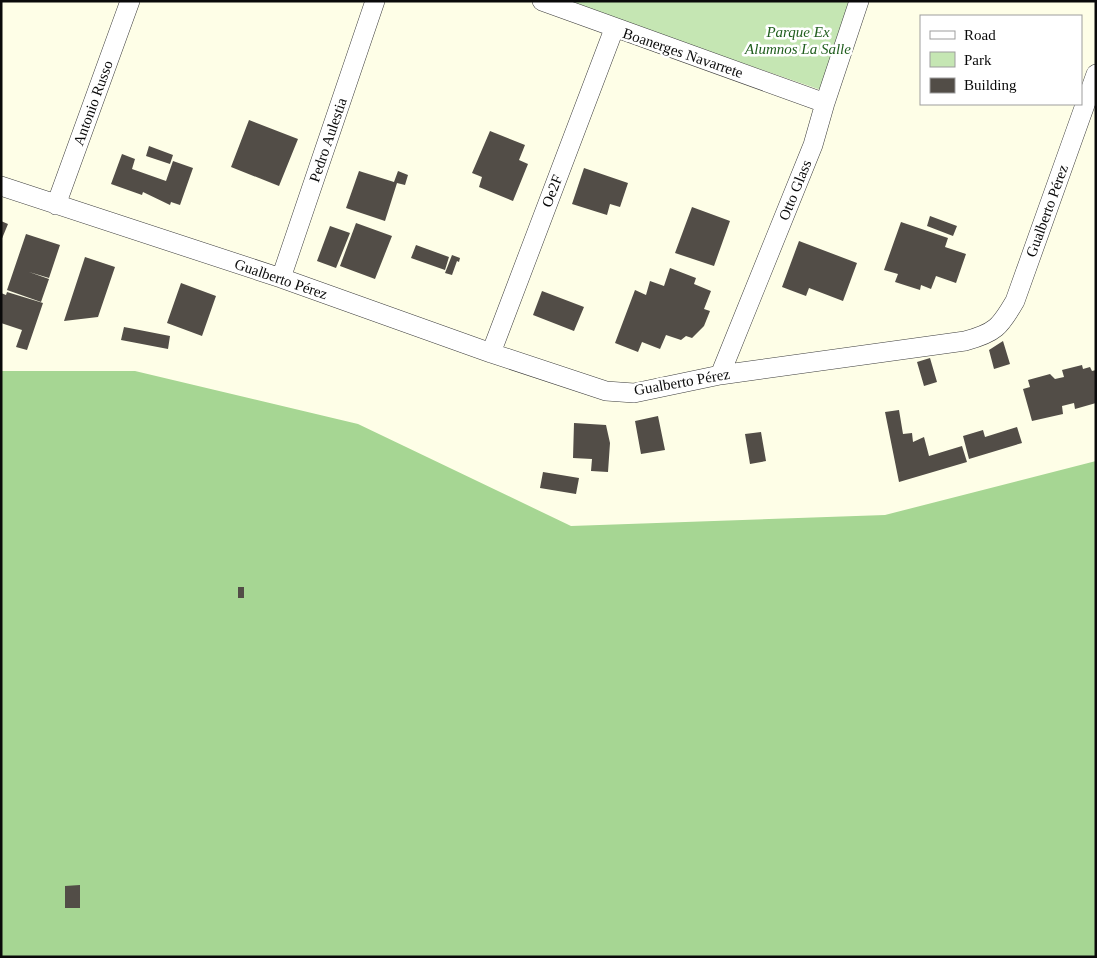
<svg xmlns="http://www.w3.org/2000/svg" width="1097" height="958" viewBox="0 0 1097 958" font-family="Georgia,serif">
<style>
.green{fill:#c5e6b3}
.forest{fill:#a6d693}
.building{fill:#524d47}
.lines{fill:none;stroke-linecap:round;stroke-linejoin:round}
.minor-casing{stroke:#3d3d3d;stroke-width:20}
.minor{stroke:#fff;stroke-width:19}
.labels{text-anchor:middle;stroke-width:5;stroke-linejoin:round;paint-order:stroke}
.park-label{font-size:15px;font-style:italic;fill:#205e1e;stroke:#fff}
.street-label{font-size:15px;fill:#0a0a0a;stroke:#fff}
</style>
<rect width="100%" height="100%" fill="#fefee7"/>
<path class="green" d="M561 1H854L821 90Z"/>
<path class="forest" d="M1 371H135L358 424 571 526 885 515 1096 461V957H1Z"/>
<path class="building" d="M249 120 298 139 279 186 231 167Z
M490 131 525 145 519 160 528 164 513 201 479 187 482 177 472 173Z
M149 146 173 155 170 164 146 156Z
M122 154 135 159 132 169 166 181 173 161 193 168 180 205 171 202 170 205 143 192 142 195 111 184Z
M584 168 628 183 620 207 610 204 607 215 572 204Z
M359 171 394 182 398 171 408 175 405 185 397 183 385 221 346 208Z
M692 207 730 221 714 266 675 253Z
M930 216 957 226 953 236 927 226Z
M1 221 8 224 1 241Z
M901 222 948 238 945 247 966 254 956 283 936 276 931 289 921 285 920 290 895 282 898 274 884 270Z
M356 223 392 236 375 279 340 266Z
M330 226 350 233 336 268 317 261Z
M26 234 60 245 49 278 29 272 49 279 41 302 7 290Z
M799 241 857 263 843 301 809 288 806 296 782 287Z
M416 245 449 257 445 270 411 258Z
M452 255 460 258 459 262 457 261 452 275 445 273Z
M85 257 115 267 98 317 64 321Z
M670 268 696 278 694 284 711 291 704 309 710 311 704 326 692 338 686 336 681 340 666 335 660 349 642 342 638 352 615 343 635 290 646 295 650 281 664 286Z
M181 283 216 296 202 336 167 323Z
M542 291 584 307 574 331 533 315Z
M7 292 43 303 27 350 16 347 22 330 1 323V293L6 295Z
M124 327 170 336 168 349 121 340Z
M1003 341 1010 364 994 369 989 350Z
M930 358 937 382 924 386 917 362Z
M1082 365 1083 369 1090 367 1092 371 1096 370V403L1075 409 1074 403 1062 406 1063 414 1032 421 1023 389 1030 387 1028 380 1050 374 1055 379 1064 377 1062 370Z
M899 410 903 434 912 433 913 442 924 437 929 456 962 446 967 462 899 482 885 412Z
M658 416 665 450 641 454 635 421Z
M574 423 606 425 610 443 608 472 591 471 592 459 573 458Z
M1017 427 1022 443 969 459 963 436 983 430 985 437Z
M761 432 766 461 750 464 745 434Z
M543 472 579 478 576 494 540 488Z
M238 587H244V598H238Z
M80 885V908H65V886Z"/>
<g class="lines">
<defs>
<path id="minor" d="M542 1 825 103
M1 186 281 278 491 353 606 391 634 393 720 375 965 341C995 333 1000 327 1015 301L1096 74
M56 205 130 1
M281 278 375 1
M491 353 614 29
M720 375 813 145 825 103 859 1"/>
</defs>
<use href="#minor" class="minor-casing"/>
<use href="#minor" class="minor"/>
</g>
<g class="labels">
<g class="park-label">
<text x="798" y="37">Parque Ex<tspan x="798" dy="17">Alumnos La Salle</tspan></text>
</g>
<g class="street-label">
<text transform="translate(683 53) rotate(19)" y="5">Boanerges Navarrete</text>
<text transform="translate(93 103) rotate(-70)" y="5">Antonio Russo</text>
<text transform="translate(328 140) rotate(-71)" y="5">Pedro Aulestia</text>
<text transform="translate(795 190) rotate(-68)" y="5">Otto Glass</text>
<text transform="translate(552 191) rotate(-69)" y="5">Oe2F</text>
<text transform="translate(1047 211) rotate(-70)" y="5">Gualberto Pérez</text>
<text transform="translate(281 279) rotate(19)" y="5">Gualberto Pérez</text>
<text transform="translate(682 382) rotate(-10)" y="5">Gualberto Pérez</text>
</g>
</g>
<rect width="1097" height="958" fill="none" stroke="#0a0a0a" stroke-width="5"/>
<rect x="920" y="15" width="162" height="90" fill="#ffffff" stroke="#9d9d9d"/>
<rect x="930" y="31" width="25" height="8" fill="#ffffff" stroke="#9d9d9d"/>
<text x="964" y="40" font-size="15" fill="#0a0a0a">Road</text>
<rect x="930" y="52" width="25" height="15" fill="#c5e6b3" stroke="#9d9d9d"/>
<text x="964" y="65" font-size="15" fill="#0a0a0a">Park</text>
<rect x="930" y="78" width="25" height="15" fill="#524d47" stroke="#9d9d9d"/>
<text x="964" y="90" font-size="15" fill="#0a0a0a">Building</text>
</svg>
